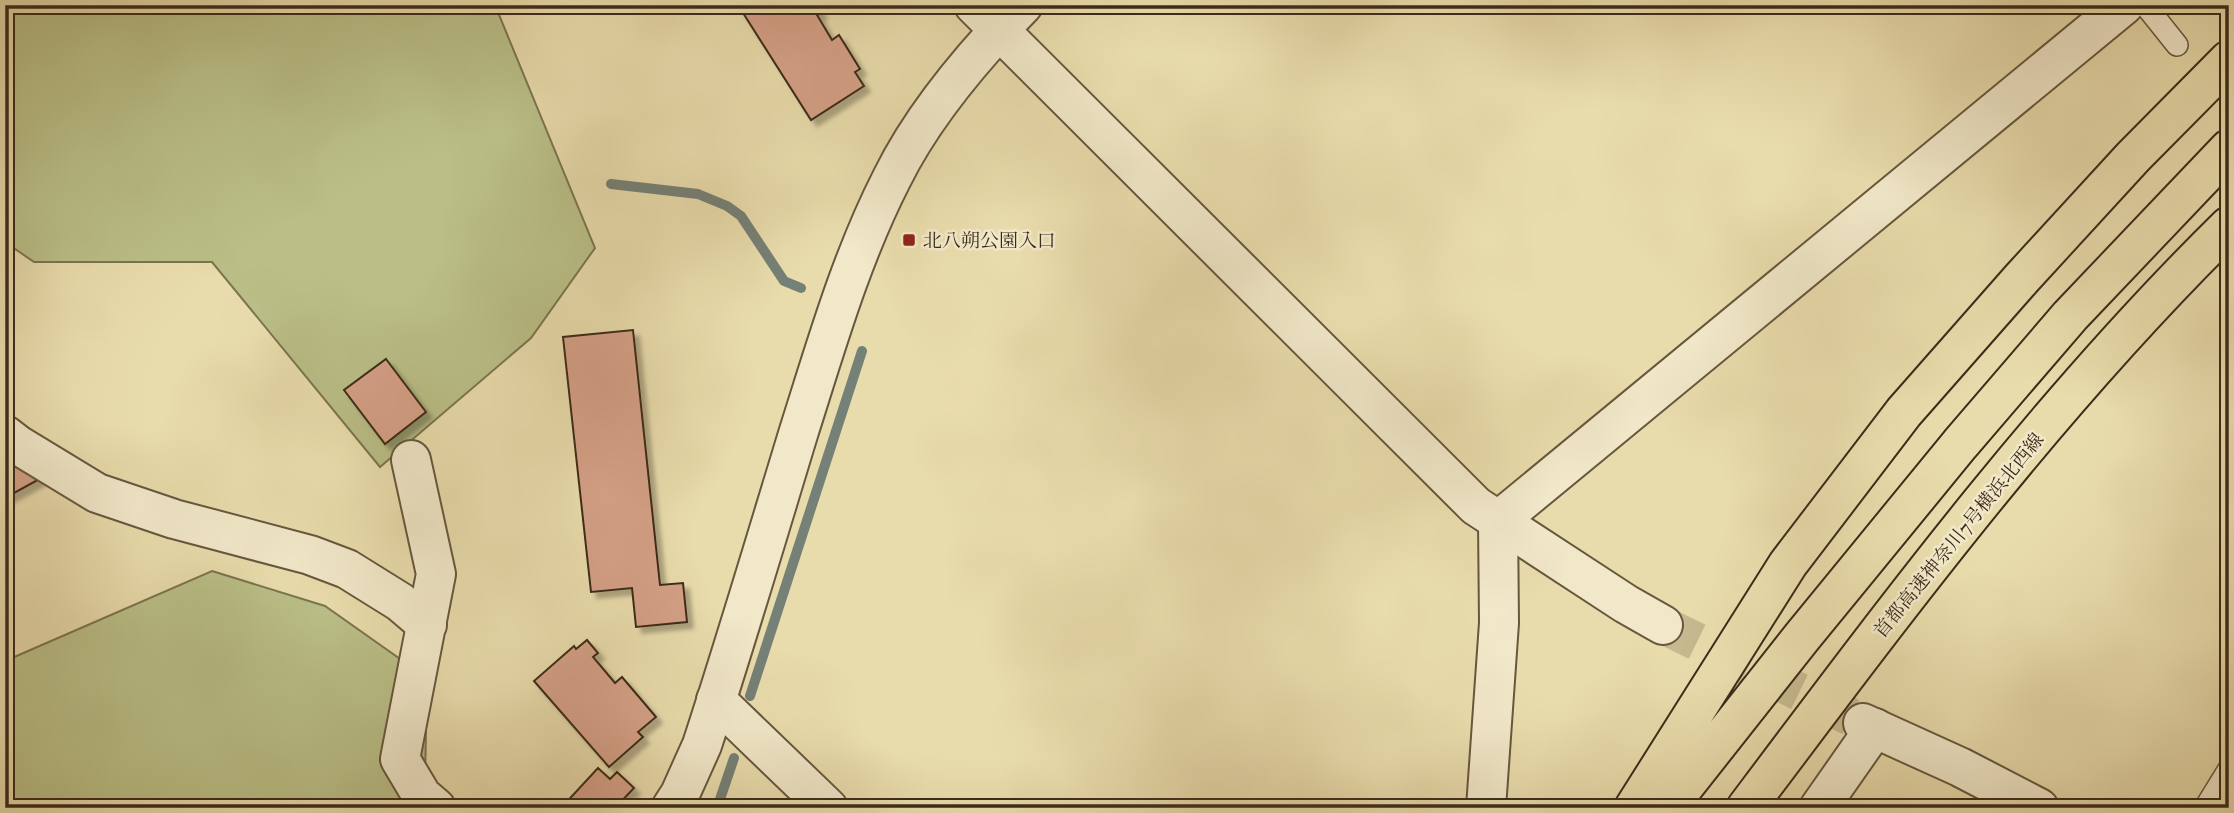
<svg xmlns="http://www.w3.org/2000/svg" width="2234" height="813" viewBox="0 0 2234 813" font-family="'IM FELL Great Primer','Noto Serif JP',serif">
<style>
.green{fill:#babf87;stroke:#7b7550;stroke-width:2}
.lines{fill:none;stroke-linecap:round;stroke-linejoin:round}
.stream{stroke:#758076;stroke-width:10}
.building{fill:#d5a087;stroke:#3c2b19;stroke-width:2;filter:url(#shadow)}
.tertiary-tunnel{stroke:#c6b98f;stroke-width:38;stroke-dasharray:38 19;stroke-linecap:butt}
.service-casing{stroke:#67573e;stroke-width:24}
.minor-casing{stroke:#67573e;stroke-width:42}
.tertiary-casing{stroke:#67573e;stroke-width:42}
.motorway-casing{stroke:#3c2b19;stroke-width:42}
.service{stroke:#f1e8c9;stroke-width:21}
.minor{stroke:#f1e8c9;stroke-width:38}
.tertiary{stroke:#f1e8c9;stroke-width:38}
.motorway{stroke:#e9dcac;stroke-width:38}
.poi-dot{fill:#8f2418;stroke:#f1e8c9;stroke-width:2.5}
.labels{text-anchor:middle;stroke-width:5;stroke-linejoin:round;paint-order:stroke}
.poi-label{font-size:19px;fill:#3c2b19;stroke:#f1e8c9;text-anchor:start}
.street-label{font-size:19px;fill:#3c2b19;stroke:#f1e8c9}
</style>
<defs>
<filter id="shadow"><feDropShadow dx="6" dy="6" stdDeviation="2" flood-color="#0004"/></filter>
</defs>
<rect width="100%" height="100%" fill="#e9dcac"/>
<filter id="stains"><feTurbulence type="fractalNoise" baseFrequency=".00286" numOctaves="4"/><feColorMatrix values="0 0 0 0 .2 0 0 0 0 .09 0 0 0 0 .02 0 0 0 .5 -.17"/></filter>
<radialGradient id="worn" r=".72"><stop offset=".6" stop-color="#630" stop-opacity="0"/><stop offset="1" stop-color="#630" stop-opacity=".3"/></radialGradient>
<path class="green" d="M5 5H495L595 248 531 338 380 467 212 262H34L5 242Z
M212 571 325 606 427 678 425 781 393 808H5V661Z"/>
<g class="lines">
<path class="stream" d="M611 184 698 194 727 206 741 216 784 281 801 288
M750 696 862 351
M717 808 734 758"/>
</g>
<path class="building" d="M738 5H816L821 13 817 15 832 40 839 35 860 69 855 72 864 86 811 120Z
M633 330 660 585 683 583 687 622 636 627 632 588 591 592 563 337Z
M386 359 426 412 385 444 344 390Z
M16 460 45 476 5 498V466Z
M587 640 598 653 593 657 615 683 622 677 656 717 638 732 643 737 609 767 534 681 574 646 576 649Z
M598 768 610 779 617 772 634 788 615 808H561Z"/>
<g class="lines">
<path class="tertiary-tunnel" d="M1663 625 1863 723"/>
<defs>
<path id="service" d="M2145 5 2177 45
M2205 808 2229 769"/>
<path id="minor" d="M5 435 18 445 97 493 174 519 310 555 347 569 400 602 427 625
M411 460 436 574 400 759 422 796 436 808
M716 700 828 808
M1486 808 1499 623 1498 521
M1819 808 1875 728"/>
<path id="tertiary" d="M974 5 1476 506 1626 604 1663 625
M1498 521 2124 5
M1863 723 1960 767 2039 808
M671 808 680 794 702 745C736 641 767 536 799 431 826 346 851 258 892 178 923 115 974 55 1023 5"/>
<path id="motorway" d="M1634 808 1788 564 1904 412 2022 278 2133 157 2229 60
M1667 808 1802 637 1960 444 2070 316 2229 149
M1746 808C1897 607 2049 403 2229 226"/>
</defs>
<use href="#service" class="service-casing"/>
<use href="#minor" class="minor-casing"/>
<use href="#tertiary" class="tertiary-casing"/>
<use href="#motorway" class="motorway-casing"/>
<use href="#service" class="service"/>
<use href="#minor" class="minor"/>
<use href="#tertiary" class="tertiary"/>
<use href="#motorway" class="motorway"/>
</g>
<rect class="poi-dot" x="902" y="233" width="14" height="14" rx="3.5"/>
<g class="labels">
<g class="poi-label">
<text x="923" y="247">北八朔公園入口</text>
</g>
<g class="street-label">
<text transform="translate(1958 535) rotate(-51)" y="7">首都高速神奈川7号横浜北西線</text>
</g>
</g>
<rect width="2234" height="813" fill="none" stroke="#e9dcac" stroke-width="28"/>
<rect x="7" y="7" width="2220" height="799" fill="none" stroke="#3c2b19" stroke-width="3.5"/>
<rect x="14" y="14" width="2206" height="785" fill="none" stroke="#3c2b19" stroke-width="2"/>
<rect width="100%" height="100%" filter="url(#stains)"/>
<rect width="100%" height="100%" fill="url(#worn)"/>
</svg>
